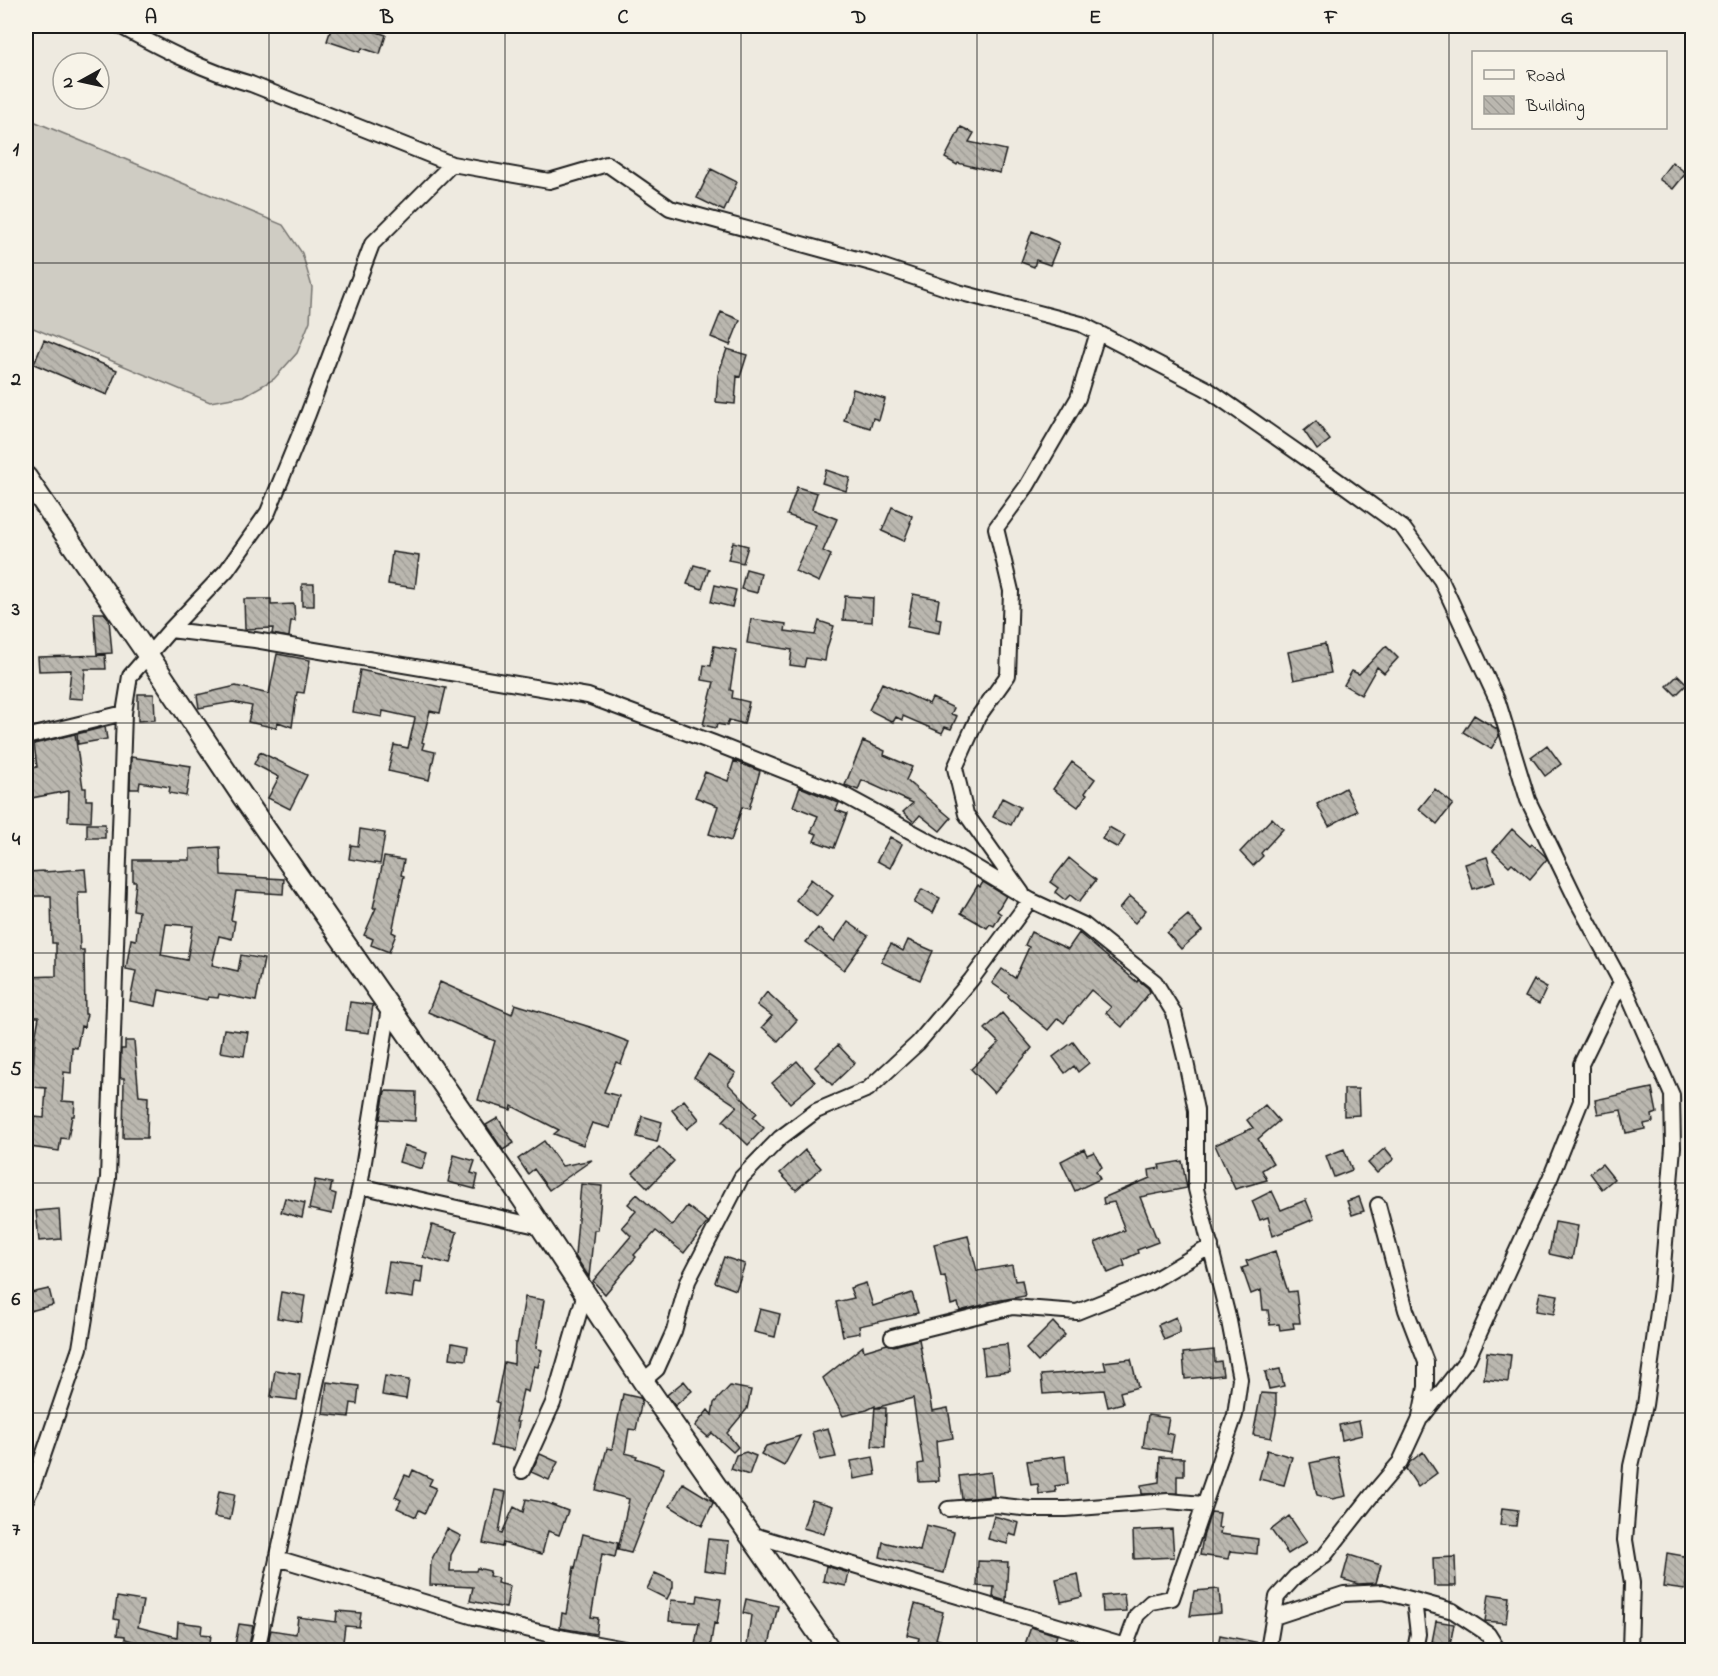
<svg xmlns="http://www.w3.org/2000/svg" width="1718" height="1676" viewBox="0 0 1718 1676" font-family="'Indie Flower',sans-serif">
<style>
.grass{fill:#cfccc3;stroke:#767470;stroke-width:1.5}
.building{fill:url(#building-back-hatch);stroke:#1c1c1c;stroke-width:1.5;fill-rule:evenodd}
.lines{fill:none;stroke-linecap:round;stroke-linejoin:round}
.minor-casing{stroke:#1c1c1c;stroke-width:18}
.secondary-casing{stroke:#1c1c1c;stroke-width:24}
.minor{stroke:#f7f3e8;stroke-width:14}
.secondary{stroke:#f7f3e8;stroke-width:20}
.grid{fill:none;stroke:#1c1c1c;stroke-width:1.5;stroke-opacity:0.55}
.neatline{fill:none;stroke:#1c1c1c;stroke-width:2}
.grid-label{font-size:20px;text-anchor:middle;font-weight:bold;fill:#1c1c1c}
</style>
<defs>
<pattern id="building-back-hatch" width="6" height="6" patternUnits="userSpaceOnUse" patternTransform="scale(1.5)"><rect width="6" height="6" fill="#bab7af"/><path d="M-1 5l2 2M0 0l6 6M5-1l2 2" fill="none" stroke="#9f9d96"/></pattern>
</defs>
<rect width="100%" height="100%" fill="#eeeae0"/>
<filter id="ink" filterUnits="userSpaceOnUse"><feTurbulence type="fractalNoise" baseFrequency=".0167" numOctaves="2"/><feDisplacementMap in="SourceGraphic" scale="12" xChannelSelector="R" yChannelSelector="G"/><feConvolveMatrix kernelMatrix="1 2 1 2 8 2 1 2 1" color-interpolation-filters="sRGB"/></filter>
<g filter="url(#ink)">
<path class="grass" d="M26 118 283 225 302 253 312 287 310 321 297 353 274 379 244 396 210 402 26 325Z"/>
<path class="building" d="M332 26H370L368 29 386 35 380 54 362 48 360 52 327 41Z
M961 127 974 133 969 142 1006 150 1000 173 958 163 957 165 945 158Z
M1672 162 1686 173 1673 189 1659 179Z
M711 169 737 182 724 211 697 198Z
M1032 231 1059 243 1050 265 1036 260 1034 267 1021 262Z
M721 312 740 320 730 345 711 337Z
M44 340 117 370 107 395 34 364Z
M727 349 747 355 740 377 737 376 735 404 716 402 718 375Z
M853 389 885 399 879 420 873 418 870 428 844 420Z
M1316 421 1330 440 1317 450 1304 431Z
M826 470 850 478 846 491 822 483Z
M797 487 817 493 812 509 837 519 823 551 831 555 819 582 795 571 816 525 787 515Z
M892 507 912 516 910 523H911L904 541 882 531Z
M733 542 748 546 743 563 728 560Z
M392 552 419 556 415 588 388 584Z
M694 565 709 569 702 589 687 584Z
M746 569 761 573 757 593 741 589Z
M302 584H314V606H302Z
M715 585 736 590 732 607 711 602Z
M913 594 939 599 936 618 941 619 939 633 907 627Z
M845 596 873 598 872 622 843 620Z
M244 599H271V605L294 604 295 621H291L289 637 272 634 273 628 245 629Z
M94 613H104L109 619 112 653 97 654Z
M751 619 786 624 785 631 815 635 819 621 834 626 827 648 825 661 806 658 804 667 790 665 792 650 747 643Z
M1325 644 1331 673 1294 680 1288 652Z
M714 646 736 650 730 690 733 691 732 698 749 702 744 724 729 720 727 726 717 724 716 728 703 725 714 682 702 680 704 665 711 666Z
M1386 646 1398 658 1384 673 1377 667 1361 695 1344 685 1352 671 1359 674Z
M277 654 310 660 304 693 297 692 292 727 278 722 276 728 248 722 252 706 233 702 199 708 197 695 236 686 269 694Z
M105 655 106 669H85L83 699 68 698 71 670 39 671 38 657Z
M360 670 446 688 440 713 430 711 422 742 424 743 422 749 435 752 429 780 388 771 394 745 408 748 415 718 383 711 382 717 353 712Z
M1678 675 1687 684 1676 695 1667 686Z
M882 683 929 704 932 698 954 708 951 714 957 716 951 729 945 727 942 733 903 716 902 720 896 717 893 722 869 710Z
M138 694H154L155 720 138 721Z
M1474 715 1497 729 1499 736 1491 749 1463 732Z
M105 727 107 739 78 744 77 734Z
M75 734 83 788H86V800H92L91 822 68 821 69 791 26 799V770L37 767 34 744Z
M863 741 885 751 884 755 912 767 906 780 951 818 940 831 920 815 914 822 903 812 913 803 862 780 858 790 845 785Z
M1547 745 1561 764 1545 776 1531 757Z
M260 752 307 775 290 809 268 798 279 777 254 764Z
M131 757 191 766 186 796 169 793 170 787 140 782 139 789H130Z
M734 761 760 771 749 809 742 807 731 841 709 834 718 806 695 797 705 772 728 781Z
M1072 762 1095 779 1085 793 1087 794 1078 807 1053 789Z
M800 787 839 803 836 810 847 814 834 848 814 841 817 834 811 832 818 816 793 806Z
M1345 788 1357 811 1329 826 1317 804Z
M1435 789 1453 804 1437 824 1419 809Z
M1002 798 1020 807 1011 825 993 817Z
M1272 818 1283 829 1261 853 1263 856 1253 866 1240 852Z
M87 824H105V838H87Z
M1109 827 1125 836 1118 848 1102 839Z
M360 829 385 833 380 864 349 859 351 845 358 846Z
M1512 829 1530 846 1532 844 1545 856 1547 859 1530 879 1512 863 1509 866 1493 851Z
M890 837 902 844 890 868 877 861Z
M220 847 221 875 284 879 283 894 236 891 231 920 235 921 232 939 219 936 212 965 238 971 241 955 264 959 256 1001 219 994 218 998 208 997 207 1000 159 990 156 1006 130 1001 136 971 126 969 131 939 136 940 139 911 133 910 136 882H133V860H190V849ZM166 924 193 926 187 960 161 955Z
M384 857 404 860 401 875 404 876 392 932 396 934 389 952 371 945 373 939 364 935 376 908H373Z
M1487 857 1495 882 1473 889 1465 864Z
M1069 858 1096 880 1079 902 1070 895 1065 900 1055 892 1058 888 1050 882Z
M85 869 87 892H78L80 950H84L85 1014H87L84 1027 81 1026 77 1048 72 1047 71 1073 64 1072 62 1101 75 1102 74 1116H72L68 1139 61 1138 59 1151 30 1147 35 1117 44 1118 46 1088 32 1087 35 1039 39 1017H26V977L56 976V943H52L51 896H29V872L43 871 44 872Z
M811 879 833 896 817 917 796 900Z
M983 882 1006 896 997 911 1001 914 994 926 990 924 987 928 961 913 978 885 980 887Z
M922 889 940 898 933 913 914 903Z
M1130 896 1146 910 1135 923 1119 909Z
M1188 915 1202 931 1181 949 1167 933Z
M848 922 868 936 844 970 806 942 818 928 834 942Z
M1031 932 1068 949 1079 933 1137 982 1138 980 1148 988 1150 992 1122 1027 1106 1013 1111 1007 1091 990 1064 1023 1058 1018 1048 1030 1008 997 1009 995 992 983 1002 969 1015 978 1029 947 1025 945Z
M908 940 933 951 920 980 881 962 891 944 903 951Z
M1534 980 1547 987 1539 1004 1525 997Z
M440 982 512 1014 515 1004 590 1027 629 1042 621 1064 616 1062 604 1092 619 1096 610 1128 592 1123 583 1145 554 1134 559 1130 512 1106 511 1110 478 1100 495 1041 428 1012Z
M767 992 797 1020 778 1041 762 1027 772 1016 757 1005Z
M350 1002 373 1005 369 1033 346 1030Z
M1002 1013 1032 1048 994 1093 971 1069 999 1043 985 1029Z
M224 1029 248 1032 244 1056 220 1052Z
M125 1041H134L139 1096 148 1097 147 1138H123L124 1078H120L121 1049H125Z
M1073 1042 1089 1063 1078 1072 1074 1066 1065 1073 1053 1057Z
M838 1045 855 1063 832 1085 815 1067Z
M708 1055 736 1073 728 1084 757 1113 753 1117 764 1128 748 1145 723 1121 737 1106 694 1077Z
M797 1061 815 1082 790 1103 772 1083Z
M1652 1088 1657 1113 1652 1115 1653 1122 1644 1124 1645 1129 1626 1133 1621 1110 1598 1114 1595 1100Z
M1344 1089H1358L1359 1115 1344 1116Z
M385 1091 416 1092 415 1121 380 1119Z
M684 1100 699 1119 687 1129 672 1110Z
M1265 1105 1279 1121 1258 1139 1273 1163 1262 1170 1267 1180 1235 1189 1215 1145 1253 1128 1247 1120Z
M642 1116 662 1122 657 1142 637 1137Z
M498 1118 514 1143 503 1150 486 1125Z
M544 1141 562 1166 592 1160 549 1190 534 1169 528 1174 518 1159Z
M404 1145 427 1153 422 1169 399 1162Z
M659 1147 674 1161 648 1188 633 1173Z
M1385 1148 1394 1159 1377 1173 1368 1163Z
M1084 1149 1087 1155 1094 1152 1102 1167 1096 1171 1100 1179 1075 1191 1061 1161Z
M1344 1149 1352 1170 1334 1177 1326 1156Z
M805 1150 821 1168 796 1190 780 1173Z
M454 1155 475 1161 471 1173 478 1175 475 1189 448 1182Z
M1182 1161 1187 1188 1140 1197 1158 1242 1137 1250 1138 1253 1123 1260 1125 1266 1108 1273 1095 1243 1125 1230 1114 1202 1104 1204 1103 1198 1150 1178 1149 1170 1160 1168 1159 1165Z
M1602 1164 1614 1179 1602 1189 1590 1173Z
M315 1180 332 1183 330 1192 336 1194 332 1214 309 1209Z
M581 1184 602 1186 598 1230H594L589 1277 575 1256Z
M1272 1191 1281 1210 1306 1200 1314 1219 1273 1236 1268 1217 1260 1220 1252 1201Z
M637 1194 672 1226 687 1206 708 1222 684 1253 656 1231 634 1255 636 1257 605 1294 593 1281 631 1236 622 1227 636 1211 628 1204Z
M1359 1197 1364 1211 1352 1215 1347 1201Z
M285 1198 305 1203 302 1218 281 1212Z
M59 1209 61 1239 39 1241 36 1211Z
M1555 1222 1578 1226 1572 1259 1549 1254Z
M432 1225 457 1232 449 1264 423 1257Z
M968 1236 977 1271 1012 1265 1015 1281 1022 1280 1025 1296 989 1302 990 1303 960 1311 958 1303 951 1305 945 1276 941 1277 934 1244Z
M1275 1251 1288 1292 1296 1291 1300 1323H1293L1294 1328 1280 1330 1279 1324 1270 1325 1268 1310H1263L1261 1290 1251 1294 1242 1268 1248 1266 1246 1261Z
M724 1257 745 1264 736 1290 715 1282Z
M389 1262 423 1266 421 1283 415 1282 413 1298 384 1294Z
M866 1283 873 1306 912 1293 918 1313 859 1326 860 1333 843 1336 836 1302 854 1298 850 1288Z
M49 1289 53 1305 30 1311 26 1294Z
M281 1292 305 1296 301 1322 277 1318Z
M1540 1292 1558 1295 1554 1314 1536 1311Z
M525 1297 544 1300 536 1348 542 1350 538 1367 534 1366 528 1392 523 1390 516 1422H519L514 1450 491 1446 499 1403 496 1402 504 1362 514 1364 515 1343H517Z
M760 1309 780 1314 775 1337 754 1332Z
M1176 1317 1180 1328V1333L1164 1340 1158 1325Z
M1053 1322 1065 1335 1038 1362 1026 1349Z
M919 1339 932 1411 948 1408 953 1438 936 1441 939 1481 919 1482 918 1464 923 1463 913 1398 875 1408H886L885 1447 872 1446 875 1406 867 1410 843 1416 823 1378 863 1346 864 1351 887 1344 894 1346Z
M452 1343 468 1346 466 1360 450 1358Z
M1007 1344 1010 1371 985 1374 982 1347Z
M1214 1350 1215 1362 1221 1361 1223 1375 1185 1379 1183 1353Z
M1487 1352 1511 1355 1508 1382 1484 1379Z
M1131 1359 1138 1387 1120 1392 1123 1403 1108 1407 1104 1390 1043 1394 1041 1375 1106 1370 1104 1362Z
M1280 1369 1284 1386 1269 1389 1265 1372Z
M275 1370 300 1374 297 1400 271 1397Z
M385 1376 409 1380 406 1399 382 1395Z
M684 1381 692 1391 675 1406 667 1395Z
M327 1382 359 1386 357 1404 351 1403 349 1417 323 1414Z
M730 1386 751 1390 747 1409 727 1433 738 1447 733 1452 712 1433 708 1437 695 1426 708 1410 712 1415 714 1403Z
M1261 1393 1276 1394V1413L1271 1438 1253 1435Z
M623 1394 640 1398 642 1400 636 1430 629 1429 625 1453 637 1456 636 1458 664 1468 631 1553 618 1550 629 1499 596 1490 607 1448 612 1449Z
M1148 1415 1169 1418 1166 1433 1174 1435 1171 1452 1143 1447Z
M1359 1421 1362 1435 1342 1440 1339 1425Z
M828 1428 836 1457 820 1460 812 1432Z
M800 1436 784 1466 761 1454 766 1446Z
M1267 1450 1292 1457 1284 1485 1259 1479Z
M746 1452 756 1456 749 1475 731 1469 736 1455Z
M1423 1452 1437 1473 1418 1487 1406 1469 1410 1462Z
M540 1454 558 1462 549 1480 531 1472Z
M1065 1456 1068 1484 1055 1486 1056 1492 1039 1494 1038 1484 1031 1485 1027 1461Z
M873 1457 876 1475 854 1479 851 1461Z
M1160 1457 1184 1458V1476H1177V1493L1142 1494 1141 1485 1159 1482Z
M1338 1457 1346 1496 1332 1499 1317 1495 1310 1463Z
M413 1470 432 1479 429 1485 436 1488 425 1513 419 1510 416 1517 397 1508 401 1500 395 1497 405 1475 410 1477Z
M991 1472 994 1496 962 1499 959 1476Z
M683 1483 711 1500 713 1503 702 1526 670 1506Z
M495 1490 506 1492 499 1532 502 1533 514 1507 523 1512 526 1499 547 1503 568 1511 559 1535 548 1531 542 1554 503 1543 502 1547 483 1543Z
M219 1491 235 1494 230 1520 214 1517Z
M812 1500 833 1506 824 1534 803 1528Z
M1502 1508 1518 1510 1516 1526 1500 1525Z
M1211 1512 1220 1513 1218 1528H1221L1220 1534 1258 1539 1257 1554 1230 1551 1228 1559 1200 1555 1203 1537Z
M994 1516 1019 1523 1016 1536 1009 1534 1008 1544 988 1539Z
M1289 1516 1307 1542 1288 1554 1271 1530Z
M926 1525 954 1532 944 1573 880 1557 883 1542 920 1551Z
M447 1529 461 1536 451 1555 450 1571H476L477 1568 490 1571 489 1576 498 1578 497 1583 510 1586 506 1608 470 1601 473 1587 430 1585 431 1561Z
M1172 1529 1174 1557 1134 1559 1133 1531Z
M583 1534 618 1543 615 1557 602 1554 591 1617 598 1618 596 1634 560 1628 562 1613 566 1614 574 1567 575 1568Z
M708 1539 729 1541 726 1573 704 1570Z
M1667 1553 1690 1557 1685 1590 1663 1587Z
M1349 1555 1381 1565 1376 1583 1358 1584 1342 1579Z
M1455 1557 1456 1586H1434L1433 1558Z
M978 1561 1008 1562 1006 1601 993 1597 994 1587 977 1586Z
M826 1566 849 1573 846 1586 823 1581Z
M655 1573 673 1581V1587L667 1599 647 1589Z
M1078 1574 1082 1597 1061 1602 1056 1579Z
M1219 1589 1221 1613 1190 1616 1194 1591Z
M1124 1594 1126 1611 1103 1612 1102 1596Z
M1489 1594 1509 1597 1506 1623 1485 1621Z
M698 1595 721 1599 717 1624 714 1623 710 1648 695 1645 699 1623 669 1621 671 1600 697 1602Z
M117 1597 143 1601 138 1627 177 1637 178 1622 202 1625 201 1634 211 1635 209 1650 167 1649V1650L125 1639V1636L117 1635 119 1620 114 1619Z
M746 1599 778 1606 768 1649 747 1646 751 1615 743 1613Z
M915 1604 943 1612 936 1639 964 1647 963 1650H916L919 1638 907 1635Z
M337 1611 361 1613 359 1627 345 1626 342 1650H282L267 1647 271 1630 296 1634 298 1617 336 1622Z
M1436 1621 1454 1624 1450 1645 1432 1642Z
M239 1624 253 1626 248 1650H234Z
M1031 1627 1057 1635 1052 1650H1023Z
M1220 1635 1260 1643 1259 1650H1217Z"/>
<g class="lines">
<defs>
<path id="minor" d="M120 26C162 49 205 71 251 84L452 164 549 181 607 164 670 208 875 264 958 292 1081 324 1207 389 1330 475 1403 528 1441 580 1498 702 1528 800 1577 901 1628 995 1672 1095 1673 1147 1661 1290 1645 1405 1631 1466 1625 1540 1632 1583 1630 1650
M170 630 255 640 588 696 714 743 840 793 960 858 1030 900 1084 925 1155 982 1174 1013 1186 1062 1196 1110V1189L1229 1321 1240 1379 1235 1415 1172 1598 1151 1602 1137 1615 1124 1650
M26 737 124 713
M1022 893 966 814 955 768 978 717 1008 675 1011 591 996 528 1027 486 1078 398 1098 332
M360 1186 389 1008
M892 1337 1012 1307 1077 1312 1147 1284 1211 1246
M643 1381 657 1369 674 1331 688 1281 741 1178 780 1138 816 1111 868 1089 918 1043 971 980 1030 900
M1422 1417 1468 1358 1508 1270 1551 1176 1581 1101V1064L1621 982
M522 1471 553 1403 585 1293
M26 1499 33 1485 80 1348 108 1178 124 713 130 676 170 630 227 570 268 512 308 414 372 244 452 164
M948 1509 996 1505 1030 1509H1066L1168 1501 1203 1504
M750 1534 1125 1646
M277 1558 474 1617 565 1638 630 1650
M1414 1600 1453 1611 1488 1634 1498 1650
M1274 1617 1344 1594 1384 1592 1414 1600 1418 1634 1415 1650
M257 1650 360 1186 541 1227
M1268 1650 1277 1597 1295 1577 1325 1555 1372 1495 1400 1462 1419 1421 1426 1387V1362L1406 1310 1378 1205"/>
<path id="secondary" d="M26 477 148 655 243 797 522 1198 643 1381 830 1650"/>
</defs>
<use href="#minor" class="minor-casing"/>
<use href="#secondary" class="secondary-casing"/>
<use href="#minor" class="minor"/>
<use href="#secondary" class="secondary"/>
</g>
</g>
<path class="grid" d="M269 26V1650M505 26V1650M741 26V1650M977 26V1650M1213 26V1650M1449 26V1650M26 263H1692M26 493H1692M26 723H1692M26 953H1692M26 1183H1692M26 1413H1692"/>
<rect width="1718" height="1676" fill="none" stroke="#f7f3e8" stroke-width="66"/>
<rect x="1472" y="51" width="195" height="78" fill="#f7f3e8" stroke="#9f9d96" stroke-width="1.5"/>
<rect x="1484" y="70" width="30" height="9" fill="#f7f3e8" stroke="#9f9d96" stroke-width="1.5"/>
<text x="1526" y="81" font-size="18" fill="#1c1c1c">Road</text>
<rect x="1484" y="96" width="30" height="18" fill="url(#building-back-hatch)" stroke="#9f9d96" stroke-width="1.5"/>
<text x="1526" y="111" font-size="18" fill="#1c1c1c">Building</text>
<g transform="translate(81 81) rotate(262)"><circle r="28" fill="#f7f3e8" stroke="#9f9d96" stroke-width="1.5"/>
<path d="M0-4.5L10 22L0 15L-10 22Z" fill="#1c1c1c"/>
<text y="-9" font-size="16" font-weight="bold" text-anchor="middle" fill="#1c1c1c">N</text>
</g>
<rect x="33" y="33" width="1652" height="1610" class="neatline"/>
<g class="grid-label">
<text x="151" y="23">A</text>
<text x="387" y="23">B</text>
<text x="623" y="23">C</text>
<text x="859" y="23">D</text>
<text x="1095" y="23">E</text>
<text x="1331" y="23">F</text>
<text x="1567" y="23">G</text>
<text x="16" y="155">1</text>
<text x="16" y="385">2</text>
<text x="16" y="615">3</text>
<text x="16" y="845">4</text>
<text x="16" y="1075">5</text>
<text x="16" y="1305">6</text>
<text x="16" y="1535">7</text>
</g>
</svg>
